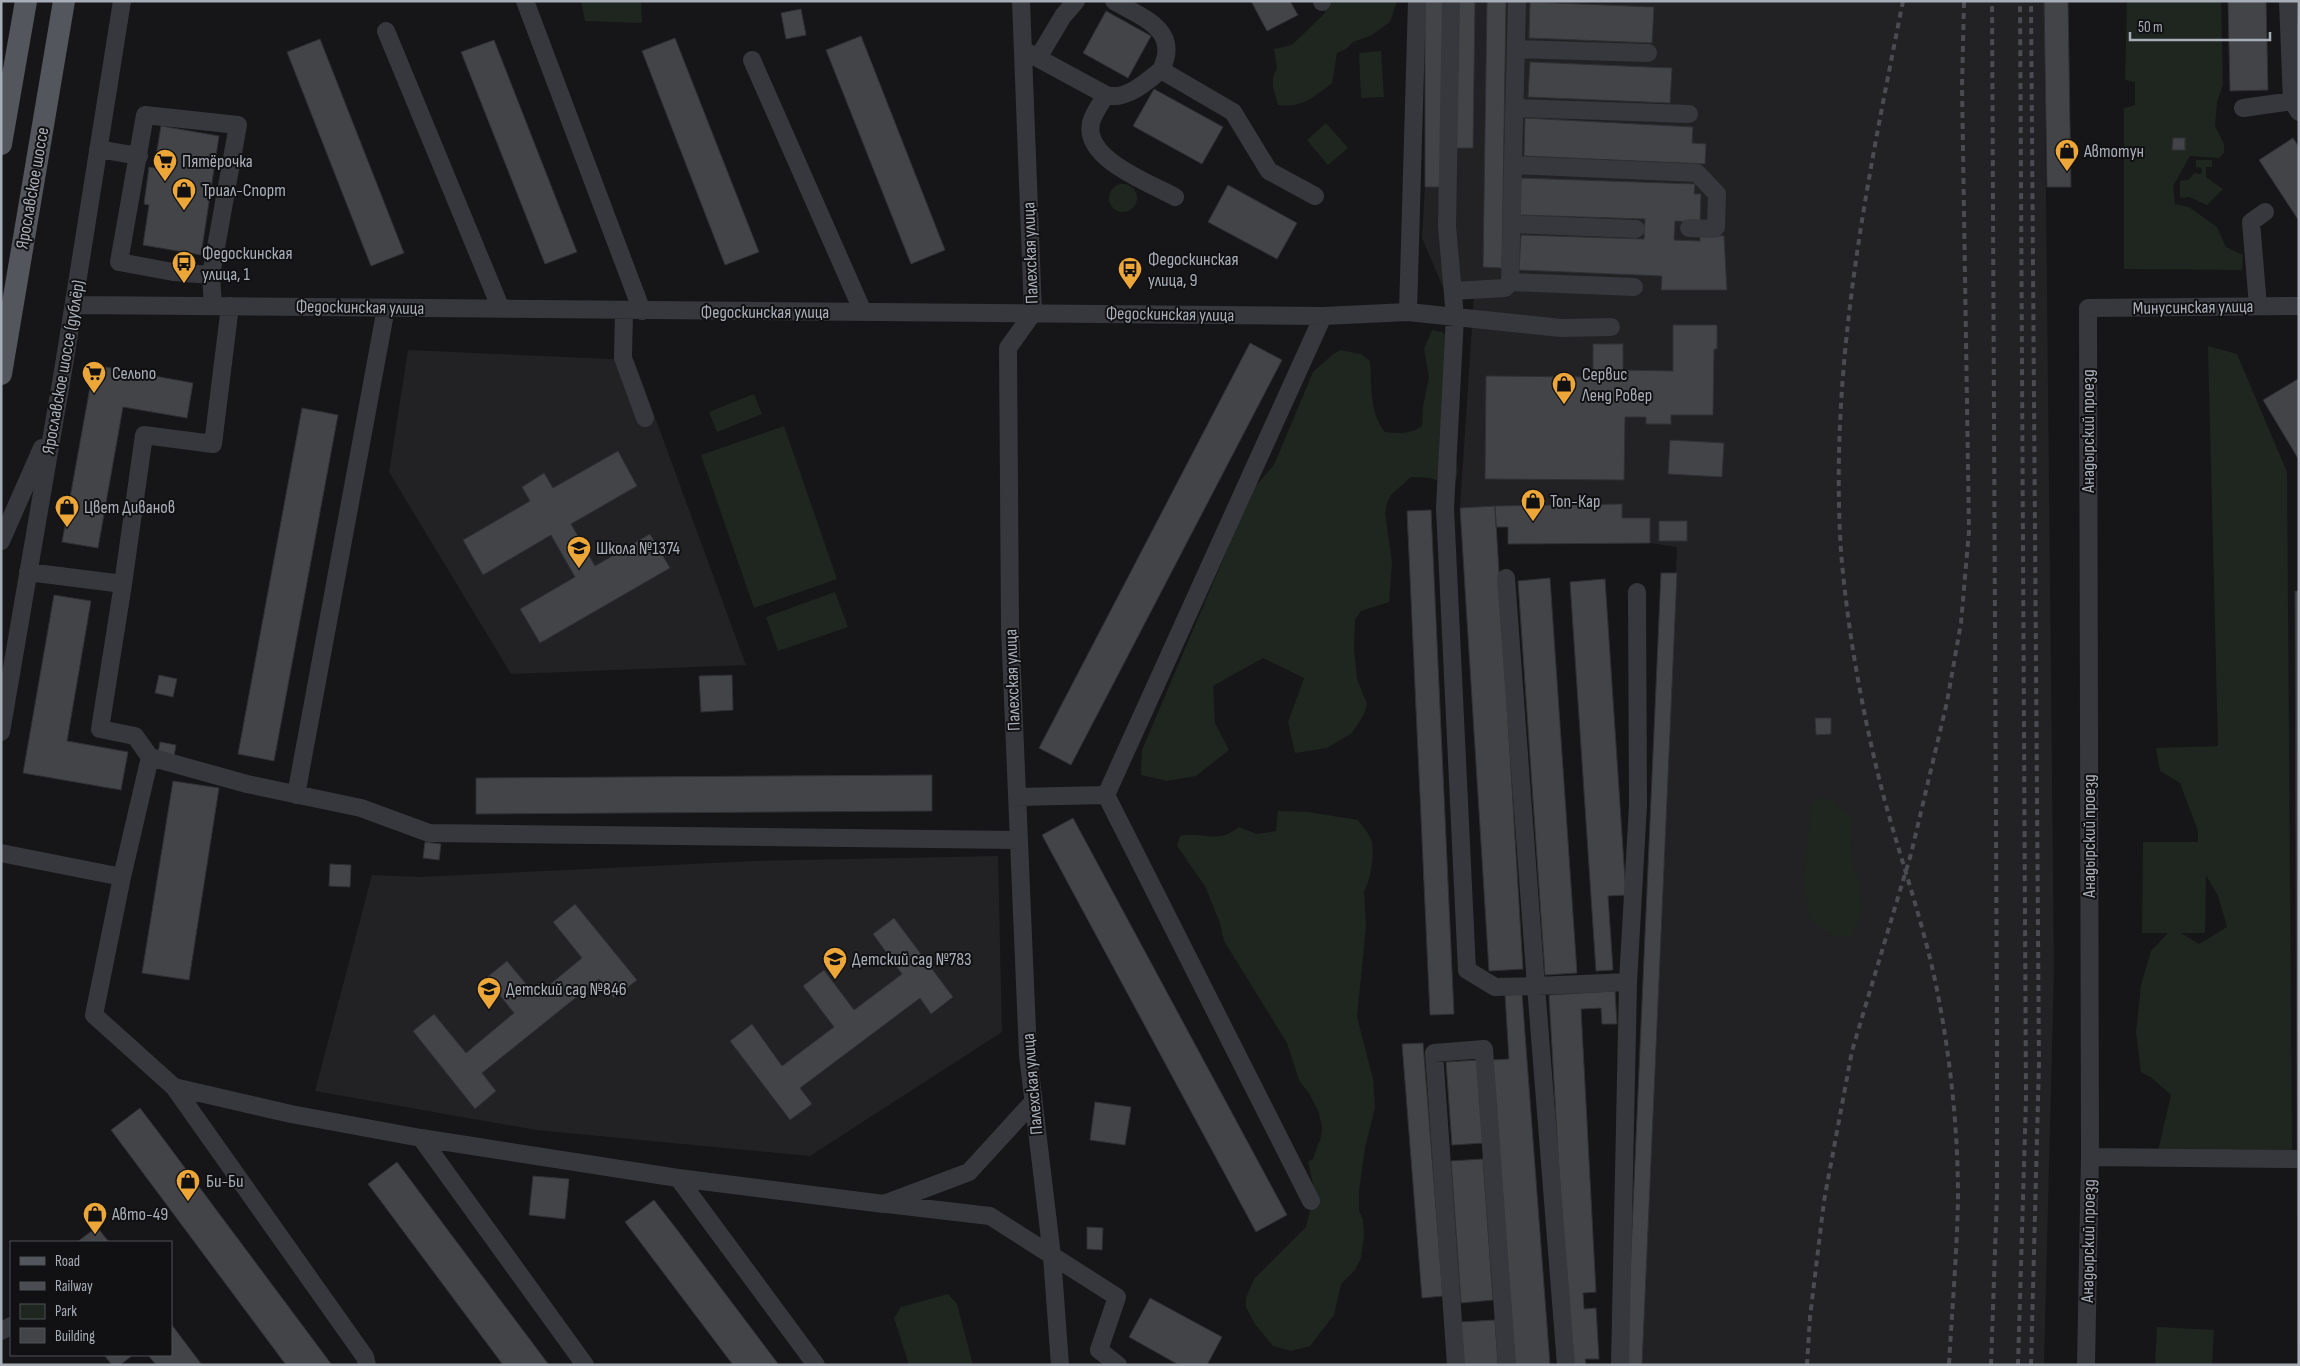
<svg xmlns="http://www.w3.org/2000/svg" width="2300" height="1366" viewBox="0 0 2300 1366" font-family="'Sofia Sans Condensed',sans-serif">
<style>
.built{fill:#222225}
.green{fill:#1e261f;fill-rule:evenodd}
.building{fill:#424448;stroke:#303034}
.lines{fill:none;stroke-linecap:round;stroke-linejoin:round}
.minor{stroke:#37383d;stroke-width:18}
.major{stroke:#53565c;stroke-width:22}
.rail{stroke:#4a4c52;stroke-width:4;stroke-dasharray:6 5;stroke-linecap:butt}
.labels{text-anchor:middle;stroke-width:4;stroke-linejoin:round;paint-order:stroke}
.poi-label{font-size:18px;fill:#a8aeb8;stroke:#111113;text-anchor:start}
.street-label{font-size:18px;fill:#a8aeb8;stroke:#111113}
</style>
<rect width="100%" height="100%" fill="#161618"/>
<path class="built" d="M1425 1H2044L2054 970 2044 1365H1642L1677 547 1650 543 1508 544V527H1496L1495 506 1460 508 1474 295 1443 287 1422 238 1425 187Z
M408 350 634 360 746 665 511 674 389 472Z
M998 856 1002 1032 810 1156 536 1130 315 1091 372 875 419 877 755 861Z"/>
<path class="green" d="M581 1H641L642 23 585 21Z
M1322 1H1397L1390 22 1372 35 1353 42 1346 49 1337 53 1332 83C1315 96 1301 109 1278 105L1273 87V77L1277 68 1274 49 1292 45 1325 13V4Z
M2127 1H2221L2223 85 2217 102 2215 126 2224 144V153L2219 158 2190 156 2173 186 2175 204 2189 207 2217 227 2226 247 2243 255 2242 270 2124 269V108L2135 105V82L2125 80Z
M1381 51 1384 97 1361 98 1359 53Z
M1326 123 1348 148 1328 165 1307 140Z
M2196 160H2212V167H2206V177L2223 189 2207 205 2189 197 2180 198V181L2188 180 2195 173 2201 174 2202 168 2196 167Z
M1109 198a14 14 0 1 1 28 0a14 14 0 1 1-28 0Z
M1432 330 1442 332 1449 338 1447 400 1458 471 1456 480 1448 484 1430 478 1411 477 1391 495 1387 503 1385 513 1392 562 1389 602 1361 611 1355 620 1354 649 1357 679 1367 704 1364 714 1352 733 1327 748 1295 753 1288 722 1304 678 1263 658 1213 686 1215 723 1229 750 1196 776 1167 781 1141 775 1142 750 1253 489 1274 465 1313 372 1332 355 1340 350 1361 354 1370 361C1372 386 1369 412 1385 432 1398 434 1411 434 1422 426L1423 407 1429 377 1424 349Z
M2208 346 2237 354 2287 472 2292 1151H2158L2171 1095 2152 1078 2141 1072 2136 1032 2141 985 2151 951 2168 933H2142L2143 842H2198V831L2180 783 2160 771 2156 748 2218 746ZM2206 875 2218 896 2227 927 2199 944 2181 933H2205Z
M754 394 762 414 717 432 709 412Z
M784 426 837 579 754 608 701 455Z
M835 592 848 627 778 651 766 617Z
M1822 797 1833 801 1852 818 1851 856 1860 886 1862 909 1853 936H1833L1809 919 1804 883 1811 804Z
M1278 811 1308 812 1358 820C1362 826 1367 831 1370 837 1376 848 1371 881 1364 891L1366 926 1357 1017 1373 1079 1375 1108 1365 1148 1359 1191V1210L1363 1220 1364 1236 1361 1258 1355 1270 1341 1284 1334 1315 1310 1346 1291 1351 1273 1346 1255 1324 1246 1307V1298L1254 1279 1306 1227 1311 1207 1316 1199 1308 1161 1313 1159 1321 1137 1322 1128 1319 1113 1310 1095 1299 1080 1287 1043 1224 941 1220 923 1205 886 1177 846 1180 836C1203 831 1217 845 1239 827L1257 834 1276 831Z
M948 1294 957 1304 973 1365H909L894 1318 901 1307Z
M2157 1327 2214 1330 2212 1365H2155Z"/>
<path class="building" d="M1251 1H1290L1298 15 1267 31Z
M1425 1H1444L1443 187H1425Z
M1457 1H1475L1473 148H1455Z
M1487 1H1506L1502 268 1483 267Z
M2044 1H2068L2071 187H2047Z
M2228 1H2266L2268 90 2230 91Z
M1530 2 1654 7 1652 43 1529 38Z
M801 9 806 35 786 39 781 13Z
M1106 11 1151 36 1128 78 1083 53Z
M861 36 945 250 911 264 826 50Z
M675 38 759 252 725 265 642 51Z
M320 39 404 253 371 266 287 52Z
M494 40 577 252 545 264 461 52Z
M1530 62 1672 68 1670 103 1528 97Z
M1154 89 1223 127 1202 164 1133 126Z
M1525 118 1693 127 1692 143 1706 144 1705 164 1524 156Z
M161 126 219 136 201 255 143 245 149 205 144 204 149 167 154 168Z
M2173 138H2185V150H2172Z
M2293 138 2299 147V221L2259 160Z
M1521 178 1695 184 1694 194H1701L1700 222 1675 221 1674 240 1700 241V235L1724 236 1727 290H1661L1662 276 1519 270 1521 235 1644 239 1645 219 1520 215Z
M1228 185 1297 223 1277 259 1208 222Z
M1673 325H1717V349H1714L1713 415H1671V424H1646V417H1625L1624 480 1485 479 1486 376 1593 377V344H1623V370L1673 371Z
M1250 343 1282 360 1071 765 1039 748Z
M94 365 193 383 187 418 123 407 98 548 62 542Z
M2298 379H2299V460L2263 400Z
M302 408 338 415 274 761 238 754Z
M1670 440 1724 443 1722 477 1668 474Z
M618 451 637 486 571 524 595 566 650 534 670 568 540 643 520 609 575 577 551 535 483 575 463 540 530 501 522 487 544 473 553 488Z
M1622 504V518H1650V543L1508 544V527H1496L1495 506Z
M1495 506 1523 969 1489 971 1460 508Z
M1431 510 1454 1014 1430 1015 1407 511Z
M1659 521H1687V541H1659Z
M1661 573H1677L1642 1365H1626Z
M1550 578 1577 973 1545 975 1518 581Z
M1605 579 1626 895 1608 896 1613 970 1596 971 1570 582Z
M2295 591H2299V1365H2298Z
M54 595 91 601 67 741 128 752 121 790 23 773Z
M159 675 177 679 173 697 155 693Z
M732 675 733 710 701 712 699 676Z
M1815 718H1831V734L1816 735Z
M160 742 176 745 174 756 158 753Z
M932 775V811L476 814V778Z
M173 781 219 788 189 980 142 973Z
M1073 818 1287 1215 1256 1232 1042 835Z
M425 842 441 844 439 860 423 858Z
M330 864 351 865 350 887 329 886Z
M575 904 637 980 614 998 599 979 482 1073 496 1091 475 1109 413 1031 434 1014 466 1053 514 1013 486 978 507 961 536 996 582 958 553 922Z
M894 918 953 997 931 1014 920 998 800 1088 812 1104 790 1120 730 1041 752 1024 782 1066 834 1027 803 986 824 970 854 1010 902 974 873 934Z
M1615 991 1617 1024H1602L1601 1008 1581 1009 1596 1292 1583 1293 1584 1309 1596 1308 1599 1359H1585L1586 1365H1570L1549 995Z
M1522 994 1550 1365H1515L1492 1060 1509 1059 1505 995Z
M1423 1043 1443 1296 1422 1298 1402 1044Z
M1478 1060 1484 1143 1452 1145 1446 1062Z
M1095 1102 1131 1107 1125 1145 1090 1140Z
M140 1108 159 1133 332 1365H286L111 1130Z
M1483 1159 1493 1300 1461 1303 1451 1161Z
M397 1162 450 1233 549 1365H503L368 1184Z
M533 1176 569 1179 565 1219 529 1215Z
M654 1200 675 1227 779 1365H733L625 1222Z
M97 1227 109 1242H77Z
M1087 1227 1103 1228 1102 1250 1087 1249Z
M1150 1298 1222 1337 1207 1365H1179L1129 1337Z
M1495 1320 1498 1365H1464L1461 1322Z
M172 1325 202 1365H156L148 1355H171Z
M104 1355H133L120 1365H112Z"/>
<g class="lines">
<path class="minor" d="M525 1 642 311
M1021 1 1033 313 1008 348 1010 628 1028 1055 1052 1256 1060 1365
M1114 1C1143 18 1181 30 1161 70
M1322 1V2
M1451 1 1447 226 1455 317 1445 508 1467 970 1495 987 1536 986 1566 1365
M2288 1 2292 101 2299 112
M386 31 501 309
M1516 49 1648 53
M1023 50 1106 95C1126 101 1146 82 1161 70L1233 112 1269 171 1315 196
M1038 58 1063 16 1076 1
M752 60 863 312
M1106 95C1101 103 1093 114 1091 123 1083 159 1150 183 1175 197
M1515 108 1689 114
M2243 108 2292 101
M145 115 238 125 211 275 173 272 119 262Z
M98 149 139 156
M1513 165 1697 173 1717 194 1716 227 1714 229 1689 228
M1512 224 1636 229
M211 275 213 306
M1510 282 1634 287
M1453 291 1505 288 1510 282 1517 1
M74 305 1323 316 1408 312 1561 328 1611 327
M2258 306 2251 222 2265 212
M624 311 623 358 645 418
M1408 312 1417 1
M1 541 42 448
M28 572 123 584 100 729 135 736 150 757 247 784 361 808 429 833 1019 840
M1506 578 1536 986 1628 982 1620 1365
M123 584 144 435 213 444 230 306
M1 732 64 365 122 1
M296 795 386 308
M1106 795 1311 1201
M1017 797 1106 795 1323 316
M1 853 122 877 94 1015 174 1087 291 1114 421 1138 678 1178
M122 877 150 757
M1628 982 1638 805 1637 592
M174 1087 365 1357 367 1365
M421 1138 585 1365
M2090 1157 2297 1159
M887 1204 990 1216 1117 1297 1099 1350 1118 1365
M1 1331 11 1326
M816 1365 678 1178 884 1204 969 1172 1033 1102
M1456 1365 1434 1053 1484 1049 1507 1365
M2086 1365 2090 1157 2088 308 2299 306"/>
<path class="major" d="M1 144 26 1
M1 374 64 1"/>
<path class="rail" d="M1903 1C1867 182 1829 366 1841 551 1847 625 1860 699 1877 770 1894 842 1921 912 1936 985 1950 1054 1958 1127 1958 1198 1957 1254 1952 1309 1949 1365
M1807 1365 1810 1317 1824 1201 1852 1051 1911 854 1947 702 1961 623 1969 531 1962 86 1964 1
M1991 1365 1997 1194V1036L1992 1
M2018 1365 2026 1099 2020 1
M2031 1365 2039 1063 2031 1"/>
</g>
<defs>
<symbol id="shop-pin" viewBox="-11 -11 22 30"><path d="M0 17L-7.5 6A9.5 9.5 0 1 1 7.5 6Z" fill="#eda739" stroke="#111113"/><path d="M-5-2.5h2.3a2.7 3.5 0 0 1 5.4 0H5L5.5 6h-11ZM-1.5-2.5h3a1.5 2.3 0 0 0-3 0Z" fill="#111"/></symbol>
<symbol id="supermarket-pin" viewBox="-11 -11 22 30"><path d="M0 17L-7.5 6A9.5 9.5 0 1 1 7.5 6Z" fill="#eda739" stroke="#111113"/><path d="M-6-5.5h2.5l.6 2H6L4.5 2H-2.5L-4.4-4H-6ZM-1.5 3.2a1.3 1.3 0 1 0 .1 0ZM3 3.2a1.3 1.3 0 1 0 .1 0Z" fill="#111"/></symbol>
<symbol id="bus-pin" viewBox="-11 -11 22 30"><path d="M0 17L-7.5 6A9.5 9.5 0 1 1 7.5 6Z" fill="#eda739" stroke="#111113"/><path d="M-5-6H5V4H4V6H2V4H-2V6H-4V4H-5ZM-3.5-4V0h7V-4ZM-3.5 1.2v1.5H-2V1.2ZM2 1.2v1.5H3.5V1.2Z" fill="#111"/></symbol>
<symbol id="school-pin" viewBox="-11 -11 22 30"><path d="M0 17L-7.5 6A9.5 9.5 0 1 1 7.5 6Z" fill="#eda739" stroke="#111113"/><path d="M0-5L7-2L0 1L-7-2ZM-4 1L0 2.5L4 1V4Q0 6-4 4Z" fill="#111"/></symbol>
</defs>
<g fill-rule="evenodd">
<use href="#shop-pin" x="2053" y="137" width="28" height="38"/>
<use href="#supermarket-pin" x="151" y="147" width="28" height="38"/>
<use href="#shop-pin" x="170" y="176" width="28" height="38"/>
<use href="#bus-pin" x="170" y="249" width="28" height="38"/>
<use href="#bus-pin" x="1116" y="255" width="28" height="38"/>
<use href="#supermarket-pin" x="80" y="359" width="28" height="38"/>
<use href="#shop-pin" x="1550" y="370" width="28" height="38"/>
<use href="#shop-pin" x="1519" y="487" width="28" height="38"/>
<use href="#shop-pin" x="53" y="493" width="28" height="38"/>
<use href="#school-pin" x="565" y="534" width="28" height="38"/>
<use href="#school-pin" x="821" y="945" width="28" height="38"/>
<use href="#school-pin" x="475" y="975" width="28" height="38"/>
<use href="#shop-pin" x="174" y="1167" width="28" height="38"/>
<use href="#shop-pin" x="81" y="1200" width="28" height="38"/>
</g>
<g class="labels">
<g class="poi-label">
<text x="2084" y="157">Автотун</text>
<text x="182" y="167">Пятёрочка</text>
<text x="202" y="196">Триал-Спорт</text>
<text x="202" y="259">Федоскинская<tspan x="202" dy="21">улица, 1</tspan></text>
<text x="1148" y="265">Федоскинская<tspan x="1148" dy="21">улица, 9</tspan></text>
<text x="112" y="379">Сельпо</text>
<text x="1582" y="380">Сервис<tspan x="1582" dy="21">Ленд Ровер</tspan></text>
<text x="1550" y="507">Топ-Кар</text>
<text x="84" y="513">Цвет Диванов</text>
<text x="596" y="554">Школа №1374</text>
<text x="852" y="965">Детский сад №783</text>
<text x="506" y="995">Детский сад №846</text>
<text x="206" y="1187">Би-Би</text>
<text x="112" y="1220">Авто-49</text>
</g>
<g class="street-label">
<text transform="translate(32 188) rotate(-80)" y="6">Ярославское шоссе</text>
<text transform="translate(1030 253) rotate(-92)" y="6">Палехская улица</text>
<text transform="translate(360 307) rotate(1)" y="6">Федоскинская улица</text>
<text transform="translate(2193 307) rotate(-1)" y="6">Минусинская улица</text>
<text x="765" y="318">Федоскинская улица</text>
<text transform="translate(1170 314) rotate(1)" y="6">Федоскинская улица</text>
<text transform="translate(63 367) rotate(-80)" y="6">Ярославское шоссе (дублёр)</text>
<text transform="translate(2088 431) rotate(-90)" y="6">Анадырский проезд</text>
<text transform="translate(1012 680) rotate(-92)" y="6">Палехская улица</text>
<text transform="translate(2089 836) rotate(-90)" y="6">Анадырский проезд</text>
<text transform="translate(1032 1084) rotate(-95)" y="6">Палехская улица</text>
<text transform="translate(2088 1241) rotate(-89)" y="6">Анадырский проезд</text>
</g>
</g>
<rect width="2300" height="1366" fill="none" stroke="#a8aeb8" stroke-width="5"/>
<rect x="10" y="1241" width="162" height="115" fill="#111113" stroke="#4d5055"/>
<rect x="20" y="1257" width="25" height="8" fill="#53565c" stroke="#4d5055"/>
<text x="55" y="1266" font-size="15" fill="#a8aeb8">Road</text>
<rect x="20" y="1282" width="25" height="8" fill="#4a4c52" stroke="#4d5055"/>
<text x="55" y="1291" font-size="15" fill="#a8aeb8">Railway</text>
<rect x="20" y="1304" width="25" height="15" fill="#1e261f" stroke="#4d5055"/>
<text x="55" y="1316" font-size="15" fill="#a8aeb8">Park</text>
<rect x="20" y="1328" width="25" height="15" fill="#424448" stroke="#4d5055"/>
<text x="55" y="1341" font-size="15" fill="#a8aeb8">Building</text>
<path d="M2130 32v8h140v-8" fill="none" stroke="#a8aeb8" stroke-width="2.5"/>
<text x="2138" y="32" font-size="15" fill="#a8aeb8" stroke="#111113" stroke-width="4" paint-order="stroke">50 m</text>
</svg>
